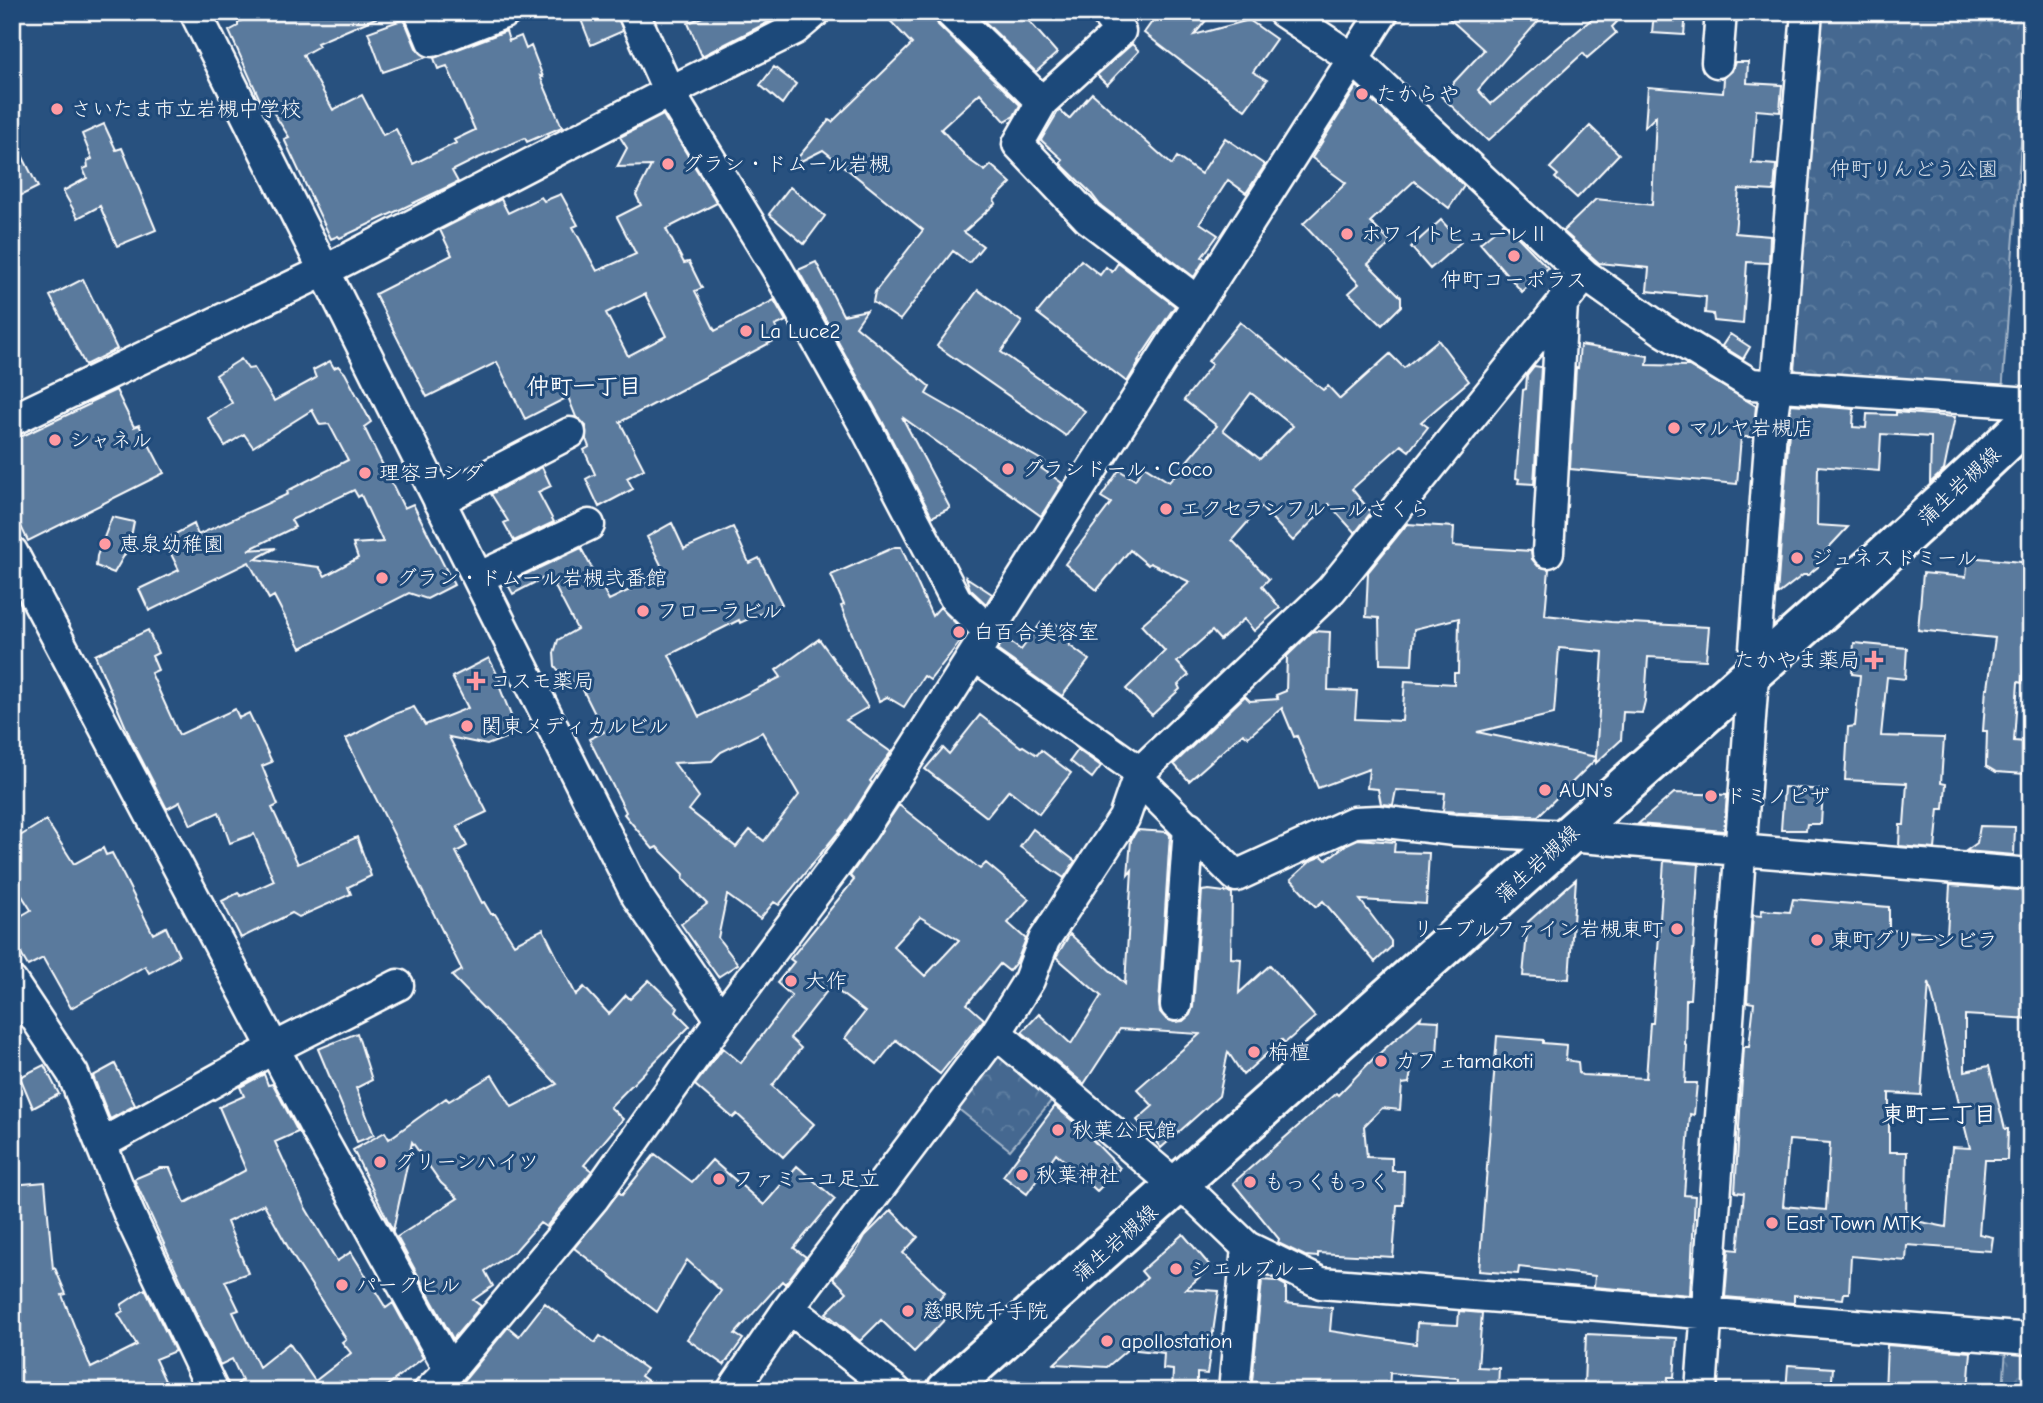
<svg xmlns="http://www.w3.org/2000/svg" width="2043" height="1403" viewBox="0 0 2043 1403" font-family="'Comic Neue','Klee One',sans-serif">
<style>
.cemetery{fill:url(#cemetery-stones);stroke:#a2b4c8;stroke-width:2}
.park{fill:url(#park-crowns);stroke:#a2b4c8;stroke-width:2}
.building{fill:#5a7a9d;stroke:#fff;stroke-width:2;fill-rule:evenodd}
.lines{fill:none;stroke-linecap:round;stroke-linejoin:round}
.street-casing{stroke:#fff;stroke-width:35}
.secondary-casing{stroke:#fff;stroke-width:44}
.street{stroke:#1f4a7a;stroke-width:30}
.secondary{stroke:#1f4a7a;stroke-width:38}
.poi-dot{fill:#ff9aa2;stroke:#1f4a7a;stroke-width:2.5}
.labels{text-anchor:middle;stroke-width:6;stroke-linejoin:round;paint-order:stroke}
.poi-label{font-size:21px;fill:#fff;stroke:#1f4a7a;text-anchor:start}
.park-label{font-size:21px;fill:#dae1e9;stroke:#1f4a7a}
.street-label{font-size:21px;fill:#fff;stroke:#1f4a7a}
.neighbourhood-label{font-size:23px;font-weight:bold;fill:#fff;stroke:#1f4a7a}
</style>
<defs>
<pattern id="cemetery-stones" width="16" height="16" patternUnits="userSpaceOnUse" patternTransform="scale(1.75)"><rect width="16" height="16" fill="#446890"/><path d="M2 7V4a2 2 0 0 1 4 0v3zM10 15v-3a2 2 0 0 1 4 0v3z" fill="#607fa1"/></pattern>
<pattern id="park-crowns" width="20" height="18" patternUnits="userSpaceOnUse" patternTransform="scale(1.75)"><rect width="20" height="18" fill="#446890"/><path d="M2 6a3 3 0 1 1 6 0M12 15a3 3 0 1 1 6 0" fill="none" stroke="#607fa1"/></pattern>
</defs>
<rect width="100%" height="100%" fill="#28517f"/>
<filter id="ink" filterUnits="userSpaceOnUse"><feTurbulence type="fractalNoise" baseFrequency=".0143" numOctaves="2"/><feDisplacementMap in="SourceGraphic" scale="14" xChannelSelector="R" yChannelSelector="G"/><feConvolveMatrix kernelMatrix="1 2 1 2 8 2 1 2 1" color-interpolation-filters="sRGB"/></filter>
<g filter="url(#ink)">
<path class="cemetery" d="M1004 1380 1094 1386V1391H992Z"/>
<path class="park" d="M1820 12H2031L2002 393 1804 378 1794 368Z
M1008 1050 1057 1094 1010 1150 951 1103 992 1052Z
M2006 1348 2031 1350V1391H2003Z"/>
<path class="building" d="M260 12H390L317 43 319 46 303 55 333 110 362 95 383 135 396 129 413 164 456 143 454 140 475 130 447 66 438 69 434 58 506 31 509 41 521 36 526 49 531 46 543 77 540 76 562 127 527 142 525 138 476 159 452 171 458 182 340 238 338 236 331 239 284 139 289 137 264 98 260 100 229 31 238 26V22Z
M578 12H616L623 31 591 45Z
M714 12H788L702 56 688 23Z
M882 12H933L938 25 1020 105 1014 116 1005 121 980 93 941 129 968 159 985 171 991 165 1011 183 994 200 996 203 964 232 983 246 969 263 953 251 900 320 873 302 875 292 923 230 823 150 791 166 829 120 832 122 912 44Z
M975 12H1021L1057 53 1036 72Z
M1159 12H1213L1194 35 1249 20 1276 39 1253 72 1267 80 1245 110 1144 33Z
M1442 12H1546L1478 90 1491 104 1600 12H1608L1617 22 1612 27 1616 33 1587 58 1583 53 1488 141 1441 96 1484 50Z
M1654 12H1686L1684 35 1652 33Z
M404 19 416 48 427 57 383 72 368 32Z
M1132 44 1139 51 1107 85 1097 75Z
M1735 62H1748L1747 83 1782 85 1780 112 1756 110 1752 163 1776 165 1774 191 1739 189 1735 233 1770 236 1769 263 1747 262 1743 324 1714 321 1713 314 1705 313 1706 297 1647 291 1649 268 1599 263 1563 231 1596 199 1652 205 1656 116 1645 127 1648 87 1723 93 1724 78 1732 71Z
M774 67 796 84 782 104 760 85Z
M1357 86 1464 186 1449 208 1414 181 1370 222 1391 243 1368 264 1401 297V306L1382 325 1349 293 1359 284 1303 224 1346 183 1312 158Z
M1092 93 1172 165 1177 157 1201 174 1225 138 1265 165 1246 193 1228 180 1200 223 1218 235 1202 257 1205 259 1194 277 1100 205 1090 192 1060 163 1063 160 1041 140 1059 110 1069 119Z
M663 115 717 203 666 229 684 263 689 262 702 288 695 291 715 331 774 300 786 321 775 326 781 337 620 422 644 469 627 478 633 489 599 507 586 479 595 474 584 450 589 447 586 439V426L576 417 568 397 525 419 497 362 427 397 375 294 452 255 440 230 501 199 508 213 541 197 544 201 561 194 578 225 573 227 597 271 636 254 617 217 641 205 636 195 651 166 617 167 627 148 620 137ZM645 294 666 336 628 356 606 313Z
M104 124 116 150 122 148 156 230 117 246 100 206 78 218 63 191 87 178 83 169 88 167 87 161 92 159 82 134Z
M1590 126 1619 154 1577 198 1555 178 1558 175 1550 168Z
M12 135 38 187 12 200Z
M790 187 825 216 804 244 769 214Z
M1441 220 1461 242 1430 269 1411 247Z
M1504 223 1548 268 1522 292 1480 243Z
M1081 260 1100 275 1106 267 1112 272 1118 263 1175 306 1138 361 1139 362 1127 382 1037 313Z
M816 262 843 315 867 310 856 326 930 387 926 394 1045 462 1041 468 1062 483 1041 516 902 417 950 508 932 517 881 419 798 270Z
M83 279 117 349 85 365 50 296Z
M978 290 1022 322 1001 352 1085 411 1066 436 937 346Z
M1240 322 1323 390 1328 386 1340 399 1390 354 1404 368 1438 340 1469 381 1421 422 1428 427 1409 451 1401 445 1352 489 1371 512 1355 533 1329 504 1293 541 1261 507 1232 540 1269 579 1262 586 1280 608 1254 631 1244 619 1220 640 1212 631 1177 662 1189 675 1178 685 1180 689 1152 715 1126 689 1165 651 1141 625 1190 582 1150 563 1148 565 1130 550 1097 590 1065 564 1111 503 1101 497 1119 470 1135 480 1144 466 1169 482 1217 426 1184 400 1212 364 1208 361ZM1251 393 1293 426 1260 459 1223 430Z
M1730 334 1750 347 1743 359 1722 346Z
M1580 345 1648 356 1647 365 1689 366 1756 406 1753 437H1741L1737 484 1570 469 1576 367 1578 368Z
M241 359 248 369 254 368 274 401 316 378 313 370 330 361 334 368 338 366 345 373 371 422 364 427 404 508 413 504 454 585 427 599 409 593 301 648 274 596 269 599 249 562 149 611 139 589 179 570 164 540 194 524 198 535 288 494 287 491 348 460 329 424 320 425 312 410 253 447 244 434 225 446 208 418 232 403 216 375ZM354 490 358 497 361 495 383 542 353 544 358 558 325 576 319 567 255 559 276 548 248 550 295 527 291 520Z
M1534 366 1541 367 1534 484 1518 483 1519 479 1516 478 1523 390 1526 389 1527 375Z
M116 390 134 427 139 425 164 473 28 541 12 508V441L90 404V402Z
M1791 404 1854 409 1853 427 1866 428 1867 414 1896 415V412L1955 417 1944 470 1930 483 1931 437 1881 434 1879 471 1818 466 1817 525 1848 527 1819 558 1818 567 1808 575H1803L1777 595Z
M542 467 551 486 538 492 554 522 514 541 504 523 508 521 491 494Z
M112 517 134 522 129 547 114 573 96 566 97 556Z
M672 523 684 549 733 527 749 563 759 558 782 604 740 623 739 620 669 655 699 717 781 677 776 670 819 639 868 707 846 720 891 752 870 781 872 783 849 819 779 905 774 902 760 919 727 895 718 938 738 964 718 977 681 924 707 904 683 879 684 874 657 847 653 849 624 814 626 812 589 739 604 732 581 686 563 676 555 666 554 653 558 640 577 629 549 575 513 594 507 583 581 548 609 600 665 573 647 537ZM762 732 799 795 764 841 750 830 736 847 689 810 699 797 674 763 712 761 721 752Z
M1407 524 1454 527 1453 546 1531 551 1532 559 1538 566 1549 569 1545 615 1611 622 1709 627 1706 660 1648 657 1645 701 1642 713 1623 712 1621 740 1596 763V759L1538 816 1443 811 1445 793 1396 790 1393 805 1381 804 1378 789 1367 788 1369 769 1318 788 1297 736 1294 737 1282 708 1248 737 1243 733 1189 781 1174 764 1245 696 1250 701 1278 699 1276 695 1286 691 1287 656 1313 631 1330 632 1328 690 1357 691 1355 719 1402 721 1405 681 1454 684V673H1458L1459 618 1414 629 1412 665 1380 664 1379 618 1366 617 1368 572ZM1559 648 1603 652 1596 757 1477 732 1554 714Z
M895 547H901L932 616 940 607 966 634 930 680 924 676 904 707 887 697 879 701 841 606 844 605 831 575Z
M1968 557 2031 563V640H2026L2022 683 2018 682 2014 741 2026 742 2025 774 1996 772 1986 766 1987 731H1983L1986 688H1988L1995 638 1918 630 1923 573 1966 577Z
M966 577 992 594 986 604 970 589Z
M1041 623 1050 630 1056 624 1073 639 1069 645 1089 660 1062 696 997 650 1005 639 1021 650Z
M148 630 158 653 152 656 158 670 151 673 179 735 235 709 239 718 249 713 272 762 262 766 278 805 272 808 298 864 357 837 371 876 348 887 351 894 299 917 292 913 241 938 222 901 238 893 241 896 274 881 254 834 230 843 219 812 191 825 180 802 167 809 130 737 95 655Z
M1854 643 1907 648 1905 679 1887 677 1881 736 1944 738 1941 783 1946 784 1944 809H1939L1935 849 1899 846 1900 825H1904L1907 783 1845 780 1848 727 1855 726 1860 675 1852 674Z
M489 658 502 684 500 688 518 733 487 745 449 737 487 812 457 826 467 846 456 852 482 903 484 902 491 914H495L514 944 543 929 576 995 584 987 609 1014 626 995 630 999 649 980 678 1008 676 1012 690 1026 610 1107 623 1119 584 1165 592 1171 546 1227 540 1223 516 1250 485 1271 493 1286 473 1300 481 1306 453 1339 397 1237 458 1198 441 1183 412 1142 393 1231 353 1150 385 1132 389 1139 446 1098 449 1101 492 1075 512 1107 557 1084 452 976 462 970 346 739 392 715 414 707 425 725 468 708 452 677Z
M980 715 1021 747 1023 746 1037 755 1041 750 1071 773 1039 814 1009 790 987 817 925 769 943 748 949 754Z
M1078 750 1101 766 1092 778 1070 761Z
M1784 787 1823 790 1821 824H1807L1806 830H1781Z
M1674 793 1727 795 1724 831 1638 824Z
M899 805 980 869 986 863 1029 899 1008 923 1026 939 1017 961 1009 971 1000 964 967 1004 984 1019 940 1074 896 1040 877 1064 845 1038 865 1012 831 986 790 1038 801 1048 772 1086 814 1124 783 1157 737 1114 733 1118 695 1085 723 1048 741 1063 792 996 777 983 794 962 790 959 854 880 850 876ZM920 917 959 940 925 976 893 946Z
M46 820 74 864 103 848 106 855 112 853 153 934 166 927 179 956 149 973 145 966 71 1008 43 958 28 966 12 939V921L31 910 12 880V841Z
M1980 826 2015 827 2014 855 1966 851 1977 843Z
M1033 829 1075 861 1064 878 1020 847Z
M1137 830 1167 832 1170 835 1159 1004 1160 1012 1166 1019 1174 1022 1183 1021 1190 1015 1193 1007 1202 891 1209 890 1232 893 1231 958 1241 959 1239 993 1270 965 1315 1017 1285 1043 1282 1040 1243 1075 1228 1052 1219 1096 1161 1148 1137 1120 1153 1106 1137 1089 1200 1034 1120 1029 1084 1084 1022 1032 1039 1014 1071 1044 1101 996 1056 957 1070 934 1125 984 1132 870 1128 875 1131 840Z
M1358 839 1395 842 1394 852 1429 853 1426 904 1360 900 1391 941V947L1375 962 1323 901 1316 907 1291 879 1312 860 1322 856 1326 860 1347 844Z
M1664 861 1699 864 1690 999H1686L1685 1045 1687 1046 1685 1083H1697L1694 1115 1690 1114 1684 1195 1695 1196 1690 1295 1594 1287 1595 1276 1519 1267 1518 1274 1479 1271 1497 1036 1543 1040V1043L1567 1045 1566 1060 1578 1062 1579 1073 1582 1075 1646 1078 1650 1023H1653Z
M1576 879 1569 979 1523 976 1528 922Z
M1950 885 2031 891V1019L1965 1015V1071L1989 1066 2005 1129H2008L2007 1160H1985L1979 1234 1993 1237 1991 1251 1907 1245 1906 1261 1851 1256 1849 1293H1844L1843 1299 1794 1295V1303L1725 1297 1729 1249 1738 1250 1744 1193 1735 1192 1744 1047H1749L1754 1003 1747 1002 1753 915 1761 916 1762 910 1790 912 1793 899 1889 907V930L1947 934ZM1929 982 1970 1148 1952 1147 1946 1227 1906 1219 1907 1152H1889V1093L1921 1095ZM1789 1140 1830 1143 1826 1210 1783 1206Z
M1421 1017 1420 1020 1439 1021 1437 1055 1414 1054 1409 1083 1402 1084 1400 1110 1382 1108 1364 1126 1367 1157 1392 1158V1171H1404L1403 1205H1397L1393 1257 1318 1253V1257L1305 1256 1278 1243 1279 1239 1233 1183 1336 1093 1338 1095 1374 1058Z
M357 1033 372 1080 356 1088 374 1135 357 1142 318 1049Z
M115 1064 135 1105 110 1119 93 1076Z
M44 1065 59 1094 33 1108 20 1077Z
M264 1074 268 1085 273 1084 298 1132 275 1142 305 1207 337 1261 351 1252 386 1308 393 1303 423 1358 380 1391H230L242 1380 232 1359 220 1365 134 1179 160 1168H170L185 1203 246 1170 219 1107 244 1096 240 1087ZM264 1204 294 1258 346 1339 342 1342 351 1353 315 1381 289 1343 259 1367 233 1312 239 1310 225 1281 248 1273 227 1222Z
M1055 1106 1083 1130 1120 1168 1097 1191 1056 1153 1027 1194 1003 1176Z
M655 1154 692 1182 712 1160 764 1205 797 1166 835 1199 794 1248 806 1257 785 1284 782 1281 735 1334 743 1339 724 1365 687 1339 721 1291 687 1260 657 1312 574 1248 619 1192 622 1195Z
M45 1182 53 1269 55 1268 66 1294 62 1295 91 1368 137 1345 118 1314 123 1311 121 1305 145 1289 175 1351 155 1359 166 1383 148 1391H12V1185Z
M891 1210 918 1237 903 1253 945 1293 937 1302 949 1315 914 1352 881 1320 860 1341 826 1313 847 1292 833 1278 858 1249 865 1236Z
M1183 1234 1211 1267 1186 1289 1219 1291 1207 1374 1197 1373V1391H1172L1173 1370 1163 1369 1164 1353 1128 1349 1107 1367 1054 1364 1147 1278 1141 1271Z
M1262 1280 1277 1281 1286 1286V1303L1332 1308 1330 1331 1416 1344 1417 1323 1458 1325 1459 1311 1482 1313 1478 1367 1499 1368 1498 1389 1457 1391 1458 1378 1390 1373 1389 1391H1315L1292 1389V1385L1252 1382Z
M545 1303 595 1343 600 1336 646 1369 641 1376 662 1391H474L463 1382 508 1327 519 1336Z
M1586 1334 1677 1338 1674 1377H1668L1667 1391 1584 1386Z
M1887 1345 1971 1352 1968 1391H1885Z
M1788 1365 1833 1368 1831 1391H1786Z"/>
<g class="lines">
<defs>
<path id="street" d="M195 12 637 896 721 1019
M420 12 432 41 506 12
M633 12 669 92 776 267 866 428 956 600 990 632
M950 12 1042 102
M1105 12 1120 31 1042 102 1018 144 1088 218 1198 302
M1283 12 1352 58 1585 275 1664 331 1751 384 2031 403
M1717 62 1721 12
M12 420 324 271 669 92 795 29 815 12
M439 501 570 433
M12 552 319 1134 450 1370
M1548 552 1562 303
M478 578 589 525
M975 656 1140 772
M1138 778 1236 876 1354 822 1378 821 1454 830 1568 836 2031 874
M12 982 73 1074 129 1214 213 1391
M1176 1005 1189 827
M996 1033 1178 1187 1196 1198 1247 1247 1321 1283 2031 1339
M101 1144 274 1048 398 985
M789 1308 896 1391
M429 1391 450 1370 593 1199 721 1019 863 829 1383 12
M732 1391 789 1308 996 1033 1029 980 1044 940 1124 818 1140 772 1331 590 1585 275
M1234 1391 1247 1247
M1701 1391 1772 416 1776 387 1807 12"/>
<path id="secondary" d="M946 1391C1155 1207 1361 1020 1569 835 1724 697 1882 562 2031 418"/>
</defs>
<use href="#street" class="street-casing"/>
<use href="#secondary" class="secondary-casing"/>
<use href="#street" class="street"/>
<use href="#secondary" class="secondary"/>
</g>
</g>
<g class="poi-dot">
<circle cx="1362" cy="94" r="7"/>
<circle cx="57" cy="109" r="7"/>
<circle cx="668" cy="164" r="7"/>
<circle cx="1347" cy="234" r="7"/>
<circle cx="1514" cy="256" r="7"/>
<circle cx="746" cy="331" r="7"/>
<circle cx="1674" cy="428" r="7"/>
<circle cx="55" cy="440" r="7"/>
<circle cx="1008" cy="469" r="7"/>
<circle cx="365" cy="473" r="7"/>
<circle cx="1166" cy="509" r="7"/>
<circle cx="105" cy="544" r="7"/>
<circle cx="1797" cy="558" r="7"/>
<circle cx="382" cy="578" r="7"/>
<circle cx="643" cy="611" r="7"/>
<circle cx="959" cy="632" r="7"/>
<path d="M1870.5 649.5h7v7h7v7h-7v7h-7v-7h-7v-7h7z"/>
<path d="M472.5 670.5h7v7h7v7h-7v7h-7v-7h-7v-7h7z"/>
<circle cx="467" cy="726" r="7"/>
<circle cx="1545" cy="790" r="7"/>
<circle cx="1711" cy="796" r="7"/>
<circle cx="1677" cy="929" r="7"/>
<circle cx="1817" cy="940" r="7"/>
<circle cx="791" cy="981" r="7"/>
<circle cx="1254" cy="1052" r="7"/>
<circle cx="1381" cy="1061" r="7"/>
<circle cx="1058" cy="1130" r="7"/>
<circle cx="380" cy="1162" r="7"/>
<circle cx="1022" cy="1175" r="7"/>
<circle cx="719" cy="1179" r="7"/>
<circle cx="1250" cy="1182" r="7"/>
<circle cx="1772" cy="1223" r="7"/>
<circle cx="1176" cy="1269" r="7"/>
<circle cx="342" cy="1285" r="7"/>
<circle cx="908" cy="1311" r="7"/>
<circle cx="1107" cy="1341" r="7"/>
</g>
<g class="labels">
<g class="poi-label">
<text x="1376" y="101">たからや</text>
<text x="71" y="116">さいたま市立岩槻中学校</text>
<text x="682" y="171">グラン・ドムール岩槻</text>
<text x="1361" y="241">ホワイトヒューレⅡ</text>
<text x="1514" y="287" text-anchor="middle">仲町コーポラス</text>
<text x="760" y="338">La Luce2</text>
<text x="1688" y="435">マルヤ岩槻店</text>
<text x="69" y="447">シャネル</text>
<text x="1022" y="476">グランドール・Coco</text>
<text x="379" y="480">理容ヨシダ</text>
<text x="1180" y="516">エクセランフルールさくら</text>
<text x="119" y="551">恵泉幼稚園</text>
<text x="1811" y="565">ジュネスドミール</text>
<text x="396" y="585">グラン・ドムール岩槻弐番館</text>
<text x="657" y="618">フローラビル</text>
<text x="973" y="639">白百合美容室</text>
<text x="1860" y="667" text-anchor="end">たかやま薬局</text>
<text x="490" y="688">コスモ薬局</text>
<text x="481" y="733">関東メディカルビル</text>
<text x="1559" y="797">AUN's</text>
<text x="1725" y="803">ドミノピザ</text>
<text x="1663" y="936" text-anchor="end">リーブルファイン岩槻東町</text>
<text x="1831" y="947">東町グリーンビラ</text>
<text x="805" y="988">大作</text>
<text x="1268" y="1059">栴檀</text>
<text x="1395" y="1068">カフェtamakoti</text>
<text x="1072" y="1137">秋葉公民館</text>
<text x="394" y="1169">グリーンハイツ</text>
<text x="1036" y="1182">秋葉神社</text>
<text x="733" y="1186">ファミーユ足立</text>
<text x="1264" y="1189">もっくもっく</text>
<text x="1786" y="1230">East Town MTK</text>
<text x="1190" y="1276">シエルブルー</text>
<text x="356" y="1292">パークヒル</text>
<text x="922" y="1318">慈眼院千手院</text>
<text x="1121" y="1348">apollostation</text>
</g>
<g class="park-label">
<text x="1914" y="176">仲町りんどう公園</text>
</g>
<g class="street-label">
<text transform="translate(1959 486) rotate(-43)" y="7">蒲生岩槻線</text>
<text transform="translate(1537 864) rotate(-42)" y="7">蒲生岩槻線</text>
<text transform="translate(1115 1243) rotate(-41)" y="7">蒲生岩槻線</text>
</g>
<g class="neighbourhood-label">
<text x="584" y="394">仲町一丁目</text>
<text x="1939" y="1122">東町二丁目</text>
</g>
</g>
<rect width="2043" height="1403" fill="none" stroke="#1f4a7a" stroke-width="42"/>
<rect x="21" y="21" width="2001" height="1361" fill="none" stroke="#fff" stroke-width="2.5" filter="url(#ink)"/>
</svg>
